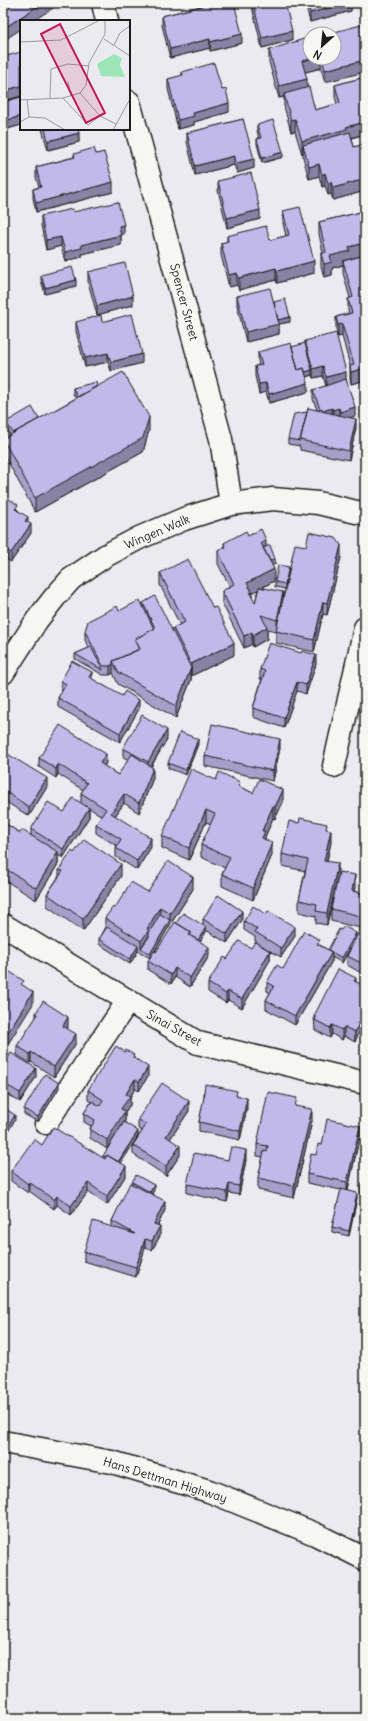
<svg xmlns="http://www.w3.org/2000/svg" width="368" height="1721" viewBox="0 0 368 1721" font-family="Delius,sans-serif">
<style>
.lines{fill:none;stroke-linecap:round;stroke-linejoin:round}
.minor-casing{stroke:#1c1c1c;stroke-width:25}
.minor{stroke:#f6f6f2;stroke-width:22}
.wall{fill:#a79fca;stroke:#1c1c1c;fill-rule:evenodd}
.shaded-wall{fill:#8882a4;stroke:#1c1c1c}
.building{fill:#c2b9eb;stroke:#1c1c1c}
.labels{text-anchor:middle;stroke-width:3;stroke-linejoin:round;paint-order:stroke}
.street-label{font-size:12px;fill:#1c1c1c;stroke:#f6f6f2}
.inset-road{fill:none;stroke:#99989c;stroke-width:1}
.view{fill:#c2185b;fill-opacity:0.15;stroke:#c2185b;stroke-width:2}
.inset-edge{fill:none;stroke:#1c1c1c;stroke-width:2}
</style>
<rect width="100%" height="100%" fill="#eceaf1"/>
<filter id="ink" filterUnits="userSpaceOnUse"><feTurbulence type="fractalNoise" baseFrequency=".025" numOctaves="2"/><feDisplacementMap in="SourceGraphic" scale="8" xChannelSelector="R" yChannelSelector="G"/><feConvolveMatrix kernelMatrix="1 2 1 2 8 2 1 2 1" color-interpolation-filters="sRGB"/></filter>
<g filter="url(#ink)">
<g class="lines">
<defs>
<path id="minor" d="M103 3 107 21
M129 102 221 439 231 504
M3 673 37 620 55 597 71 579 105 556 139 538 184 519 231 504 273 499 318 503 365 514
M334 766 365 628
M3 925 198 1043 365 1083
M46 1123 128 1001
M3 1442 112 1462 209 1491 315 1534 365 1559"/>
</defs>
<use href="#minor" class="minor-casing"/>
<use href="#minor" class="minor"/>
</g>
<path class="wall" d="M201 3 242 43 210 51V48L170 58 162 25V16L201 6Z
M251 3H285L292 40 262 48Z
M305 3H351V11L310 22Z
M269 50 310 58H334L325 82 321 68 305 72 307 87 315 110 337 104 335 97V85L365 77V134L352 138 354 147 365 144V191L333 200 331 194 328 195 325 186 322 187 319 176 309 179 303 157V153L302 154 295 131 291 132 284 106V97L279 98 269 62Z
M182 72 222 90 229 112 194 122V125L178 129 168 89V79L182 76Z
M21 97V125L4 130 3 128V102Z
M243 119 254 168 237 173 234 165 195 175 187 142V133Z
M257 125 283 157 262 163 257 144V139H259L257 130Z
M42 129H78L79 142 48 150Z
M74 154H96L113 192 36 212 33 198V189L39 187 36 177V167L74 157Z
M218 181 260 219 227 228 218 190Z
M283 211 314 273 277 283 276 280 239 290 237 285 229 287 221 255V243L227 242V236L270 240 286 236 283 223Z
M365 211V380L351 384 350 378V366L342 336 338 337 336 329V317L349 313 348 311V299L350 298 343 273V265L332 268V275L324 277 321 266V254L323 253 319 234V222Z
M73 212 124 234 121 235V245L82 254V257L65 261 61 246 46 250 41 225V216Z
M88 272 133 305 97 315 88 282Z
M41 275 76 286 45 294 41 280Z
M237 296 274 302 290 322 279 324V334L246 342 237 305Z
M76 322H102L142 363 111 371 108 362 85 367 76 331Z
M305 341 346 379 355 416 351 417 356 428 349 460 300 450V446L288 444V439L317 410 313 399V390L326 386 323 376 313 378 312 375 306 377 308 392 269 403 266 392 259 394 255 376V366L259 365 258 361V352L305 345Z
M97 386 149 430 143 452 35 512 3 453V439L10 435 6 427V422L39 419 76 398 73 394V388Z
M3 495 18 510 28 523 31 533 11 562 3 557Z
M248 536 266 547 275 564 272 565 274 581 263 587 283 601 285 589 275 587V582L289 572 341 557 327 615 323 614 314 652 276 643V631L267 629V639L253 647 252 644 244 648 222 603V591L230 587 218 564V551L224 548V543ZM258 590 255 603 252 596V593Z
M160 573 234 655 191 676V680L176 718 118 684 113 673 110 675H103L75 659V654L89 648 85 640V631L119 611 143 606V603L173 631V628L180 625 160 585Z
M316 664 306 694 297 691 284 728 253 717V708L262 679H260V669Z
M92 679 139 709 120 742 58 707V698L62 691 61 690V681Z
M167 739 151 767 153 778 139 813 124 803 115 816 151 847 137 870 116 857V848L117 846 96 833V824L102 816 89 808V817L63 858 58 855V864L36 900 3 879V822L20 833 31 835V829L64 812 81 802V793L83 790 58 774 56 778 39 767V758L106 763 104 766 118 775 129 760 123 757V748Z
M198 744 186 775 168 768V763Z
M280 748 273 781 205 766V756Z
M3 758 47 787 29 816 6 802 3 806Z
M216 780 240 787 253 793 283 802 275 819 273 818 265 837V840L272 855 253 900 222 886V874L225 868 201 857V845L211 824 206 822 189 860 162 848V836Z
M327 829 331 842 327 861 338 875 327 925 316 923V916L299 912V900L305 871 282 866V854Z
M59 870 121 876 83 931 47 906V894L59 876Z
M355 887 354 891 365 894V929L331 921V909Z
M193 889 170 925 155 951 156 952 176 923 203 925V919L242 920 227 943 206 930V932L200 942 209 956 190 987 175 977 171 984 148 970V961L150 958 138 951 130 964 99 944V939L105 929V918L115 908 148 892Z
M244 921 295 936 281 957 270 951V960L242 1008 228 1000 226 1003 208 992V983L227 959 251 948 270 951 255 941V937L244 930Z
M365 932V975L347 965V956L351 947 342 963 332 957V961L295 1025 266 1009V1000L270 993 267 991V982L283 969 320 945 328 950 356 937Z
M356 978 355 1042 344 1036 342 1040 332 1034 330 1038 315 1030 314 1016Z
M36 1013 68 1027 67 1029 76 1043 54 1077 31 1062 30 1063 17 1055V1046L36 1018Z
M134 1058 148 1076 139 1091 135 1089 130 1097V1105L125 1112V1121L107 1149 90 1138V1129L91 1126 84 1122V1113L91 1102 88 1100V1090Z
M3 1066 36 1077 20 1102 3 1092Z
M59 1088 38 1122 24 1114V1109Z
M204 1092 237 1096 247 1108 240 1140 199 1131V1122L204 1100Z
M297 1106 312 1121 294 1198 258 1190V1178L263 1157 257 1156V1144Z
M189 1111 170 1139 180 1155 166 1176 133 1154V1145L142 1131 138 1128V1119Z
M360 1135 348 1190 357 1198 349 1236 332 1232V1227L341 1190 307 1183V1174L322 1145Z
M138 1136 121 1163 126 1175 107 1205 88 1192 71 1215 57 1205 54 1209 29 1191 28 1193 11 1181V1171L42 1145 103 1158V1156Z
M228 1160H246L239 1195 229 1193 227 1202 187 1193V1184Z
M365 1171V1198L361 1197V1188Z
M132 1182 154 1190 152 1194 165 1210 158 1225 160 1236 152 1250 145 1248 136 1277 84 1261V1252L112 1227V1221L132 1184Z
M365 1219V1235H364V1226Z"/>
<path class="shaded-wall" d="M42 3H53V8L33 21H21V29L3 41V29Z
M347 3H351V11L310 22V13Z
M292 31V40L262 48V38Z
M242 34V43L210 51V42Z
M210 39V48L170 58V49Z
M314 58H321V68L302 73V61Z
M365 60V72L325 82V70Z
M307 79V91L284 94V97L279 98V86Z
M21 86V96L3 101V91Z
M229 103V112L194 122V125L178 129V120L193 113Z
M21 116V125L4 130V121Z
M295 119V131L291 132V120Z
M365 122V134L347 139 303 145V153L302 154V141L346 127Z
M79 133V142L48 150V141Z
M283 152V157L262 163V158Z
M234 156V165L195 175V166Z
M254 159V168L237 173V163Z
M319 164V176L309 179V167Z
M325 173V186L322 187V175Z
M365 179V191L333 200V188Z
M113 182V192L36 212V203Z
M331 182V194L328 195V183Z
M260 210V219L227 228V218Z
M124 225V234L119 235V226Z
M121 235V245L82 254V257L65 261V252L81 245Z
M61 237V246L46 250V240Z
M365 243V255L343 261V265L332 268V275L324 277V264L330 256 349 247Z
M314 261V273L277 283V271Z
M276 268V280L239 290V278Z
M237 273V285L229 287V275Z
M76 280V286L45 294V288Z
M133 296V305L97 315V306Z
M290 317V322L279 324V334L246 342V332L277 320Z
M342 324V336L338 337V325Z
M108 353V362L85 367V358Z
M142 354V363L111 371V362Z
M323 366V376L313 378V369Z
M365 368V380L351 384V372Z
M312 370V375L298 379V374Z
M346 372V381L326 387V377Z
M266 383V392L259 394V384Z
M308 383V392L269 403V394Z
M355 407V416L340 421V412Z
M332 408V417L323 411Z
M339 408V418L333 419V410Z
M149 417V430L143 452 35 512V498Z
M356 419V428L349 460V451Z
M28 517V526L25 521Z
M31 524V533L11 562V553Z
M266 540V552L263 554 261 543Z
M341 545V557L327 615V603Z
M275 559V564L267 568V563Z
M6 566V571L3 576V571Z
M289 567V572L285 589V584Z
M274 569V581L252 593V604L247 583Z
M283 592V604L277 632V620Z
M323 602V614L314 652V640Z
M267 627V639L253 647V635Z
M252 632V644L244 648V636Z
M234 643V655L191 676V664Z
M316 655V664L306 694V685Z
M113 664V673L110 675V666Z
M191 668V680L176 718V706Z
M92 672V681L89 677Z
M297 682V691L284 728V718Z
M139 700V709L120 742V733Z
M167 730V739L148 771V762Z
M198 739V744L186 775V770Z
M280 739V748L273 781V771Z
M106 754V763L100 772V763Z
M58 764V774L56 778V769Z
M153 768V778L139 813V803Z
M47 778V787L29 816V807Z
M283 790V802L275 819V807Z
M6 792V802L3 806V797Z
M124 794V803L111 822V813Z
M273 806V818L265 837V843L262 850V831Z
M89 808V817L63 858V849Z
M206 810V822L189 860V848Z
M331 830V842L324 873V861Z
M151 838V847L137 870V861Z
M272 843V855L253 900V888Z
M58 852V864L36 900V888Z
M338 863V875L327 925V913Z
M121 864V876L83 931V919Z
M355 875V887L352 903V891Z
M193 877V889L170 925 150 959V954L170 920V913Z
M160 907V919L141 948V941L147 929Z
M242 911V920L227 943V934Z
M206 927V932L196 948V943Z
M295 927V936L281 957V948Z
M356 933V938L342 963V958Z
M138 946V951L130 964V959Z
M209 947V956L190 987V978Z
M270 951V960L242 1008V999Z
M332 952V961L295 1025V1016Z
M175 968V977L171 984V975Z
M228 991V1000L226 1003V994Z
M33 992V1004L3 1052V1040Z
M365 1010V1019L355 1042V1032Z
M68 1017V1027L63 1035V1026Z
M332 1025V1034L330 1038V1028Z
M344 1027V1036L342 1040V1030Z
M76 1034V1043L54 1077V1067Z
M31 1052V1062L30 1063V1054Z
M148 1067V1076L139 1091V1082Z
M36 1068V1077L20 1102V1093Z
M135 1079V1089L130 1097V1105L125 1112V1121L107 1149V1140L121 1109 126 1094Z
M59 1083V1088L38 1122V1117Z
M247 1098V1108L240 1140V1131Z
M189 1101V1111L166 1145V1136Z
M312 1109V1121L294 1198V1186Z
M15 1115V1120L7 1133V1137L3 1143V1129L7 1123Z
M360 1126V1135L347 1192V1182Z
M138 1131V1136L117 1170V1165Z
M180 1146V1155L166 1176V1166Z
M246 1150V1160L239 1195V1186Z
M126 1166V1175L107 1205V1196Z
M29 1182V1191L28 1193V1184Z
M88 1183V1192L71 1215V1206Z
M229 1184V1193L227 1202V1192Z
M154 1185V1190L150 1197V1192Z
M357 1193V1198L349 1236V1231Z
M57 1196V1205L54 1209V1200Z
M165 1201V1210L154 1233V1224Z
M160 1226V1236L152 1250V1241Z
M145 1239V1248L136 1277V1267Z"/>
<path class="building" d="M3 3H42L3 29Z
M201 3H234L242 34 210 42V39L170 49 162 16 202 6Z
M253 3H285L292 31 262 38Z
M308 3H347L310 13Z
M365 24V60L325 70 322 58H334V34H327Z
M310 37V58H314L302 61 307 79 279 86 269 50Z
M21 52V86L3 91V57Z
M214 63 222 90 226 89 229 103 193 113 194 116 178 120 168 79 183 75 182 72Z
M365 77V122L346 127 347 129 302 141 295 119 291 120 284 94 309 87 315 110 340 103 335 85Z
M21 97V116L4 121 3 118V102Z
M243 119 254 159 237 163 234 156 195 166 187 133Z
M273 120 283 152 262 158 257 139 261 138 257 125Z
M45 129H78L79 133 48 141Z
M350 132 354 147 365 144V179L333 188 331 182 328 183 325 173 322 175 319 164 309 167 303 145Z
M94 148 96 154 104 152 113 182 36 203 33 189 41 187 36 167 75 157 74 154Z
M251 173 260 210 227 218 218 181Z
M118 202 124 225 119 226 121 235 81 245 82 248 65 252 61 237 46 240 41 216 72 209 73 212Z
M300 207 314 261 277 271 276 268 239 278 237 273 229 275 221 243 228 241 227 236 266 226 270 240 289 235 283 211Z
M365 211V243L349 247 350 251 330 256 332 262 324 264 321 254 326 252 319 222Z
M365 255V368L351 372 350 366 354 365 342 324 338 325 336 317 352 313 348 299 353 297 343 261Z
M125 263 133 296 97 306 88 272Z
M72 267 76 280 45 288 41 275Z
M270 288 279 324 246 332 237 296Z
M285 299 290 317 278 320 274 302Z
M132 314 142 354 111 362 108 353 85 358 76 322 101 315 102 322Z
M336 333 346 372 326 377 323 366 313 369 305 341Z
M291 343 298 370 304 368 308 383 269 394 266 383 259 384 255 366 262 365 258 352Z
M305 343 312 370 305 372 304 368 298 370 292 347Z
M123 372 149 417 143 438 35 498 3 439Z
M346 379 355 407 340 412 339 408 333 410 332 408 323 411 322 408 320 409 313 390Z
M96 382 97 386 77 397 73 388Z
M32 407 39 419 13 433 6 422Z
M308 408 356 419 349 451 300 440Z
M307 412 300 441 288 439 294 414Z
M3 495 18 505 15 509 28 517 25 521 31 524 11 553 3 548Z
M261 529 266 540 261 543 274 569 247 583 252 592 250 593 255 603 259 587 283 592 277 620 261 615 267 627 253 635 252 632 244 636 222 591 234 584 218 551 226 547 224 543 246 531 248 536Z
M309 532 336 538 341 545 327 603 323 602 314 640 276 631 295 544 306 546Z
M270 545 275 559 270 561 263 548Z
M188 559 213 608 216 607 234 643 191 664 173 628 185 622 160 573Z
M3 564 6 566 3 571Z
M278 565 289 567 285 584 275 582Z
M155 596 191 668 176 706 118 672 113 661 140 649 135 639 155 628 143 603Z
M140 600 154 629 135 639V642L139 649 113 661V664L110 666H103L85 631 88 621 117 606 119 611Z
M269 643 301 653 302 651 316 655 306 685 297 682 284 718 253 708 265 671 260 669Z
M91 647 103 670 75 654Z
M72 661 92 672 89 677 122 696 125 691 139 700 120 733 58 698 66 684 61 681Z
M142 715 167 730 148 762 123 748Z
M212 724 280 739 273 771 205 756Z
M60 725 106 754 100 763 118 775 132 754 153 768 139 803 124 794 111 813 151 838 137 861 116 848 121 839 96 824 106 809 81 793 87 783 58 764 56 769 39 758Z
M180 732 198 739 186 770 168 763Z
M6 753 47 778 29 807 6 792 3 797V758Z
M191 769 216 780 219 772 240 782 238 786 253 793 259 779 283 790 275 807 273 806 262 831H265L262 838 272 843 253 888 222 874 230 857 201 845 215 814 206 810 189 848 162 836Z
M73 798 89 808 63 849 31 829 48 802 64 812Z
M300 818 327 824 326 829 331 830 324 861 338 863 327 913 316 911 317 904 299 900 308 860 282 854 289 821 299 823Z
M3 822 20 833 22 830 58 852 36 888 3 867Z
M84 839 121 864 83 919 47 894 63 871 59 870 72 851 74 853Z
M168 861 193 877 170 913 160 907 147 929 149 930 141 941 105 918 113 907 115 908 131 882 148 892Z
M339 872 355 875 352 891 365 894V917L331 909Z
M218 895 242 911 227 934 203 919Z
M253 906 266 914 268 911 295 927 281 948 255 932 257 929 244 921Z
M183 913 206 927 198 940 191 936V932L176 923Z
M160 914 170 920 150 954 141 948 149 937V933Z
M175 922 191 932 189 935 209 947 190 978 175 968 171 975 148 961 154 951 156 952Z
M344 926 356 933 342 958 328 950 339 929 341 930Z
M107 927 138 946 130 959 99 939Z
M360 929 365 932V965L347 956Z
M304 931 320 940 317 944 332 952 295 1016 266 1000 274 986 267 982 277 965 283 969Z
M239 941 251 948 255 942 270 951 242 999 228 991 226 994 208 983 224 957 227 959Z
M338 969 356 978 354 981 365 986V1010L355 1032 344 1027 342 1030 332 1025 330 1028 315 1020 316 1017 314 1016Z
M7 970 24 981 21 984 33 992 3 1040V977Z
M43 1001 68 1017 63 1026 76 1034 54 1067 31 1052 30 1054 17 1046 38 1014 36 1013Z
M116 1046 125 1052 126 1050 134 1055 133 1057 148 1067 139 1082 135 1079 126 1094 130 1096 121 1109 125 1111 107 1140 90 1129 95 1120 84 1113 92 1101 100 1106 103 1100 88 1090Z
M11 1053 36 1068 20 1093 3 1083V1066Z
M45 1074 59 1083 38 1117 24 1109Z
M162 1083 189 1101 166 1136 180 1146 166 1166 133 1145 146 1125 138 1119Z
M205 1084 237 1091 236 1096 247 1098 240 1131 199 1122 205 1092H204Z
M268 1092 297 1098 295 1106 312 1109 294 1186 258 1178 264 1151 267 1152 268 1146 257 1144Z
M3 1107 15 1115 7 1128V1123L3 1121Z
M327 1119 360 1126 347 1182 307 1174 311 1154 316 1155 318 1144 322 1145Z
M3 1121 7 1123 3 1129Z
M124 1122 138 1131 118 1162 107 1155 106 1157 103 1156Z
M53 1127 105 1159 107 1155 126 1166 107 1196 88 1183 71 1206 57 1196 54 1200 29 1182 28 1184 11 1171 34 1139 42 1145Z
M231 1147 246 1150 239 1186 229 1184 227 1192 187 1184 194 1153 228 1160Z
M365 1171V1189L361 1188Z
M136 1175 154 1185 150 1192 132 1182Z
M130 1183 165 1201 154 1224 160 1226 152 1241 145 1239 136 1267 84 1252 93 1221 135 1234 112 1221Z
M341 1189 357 1193 349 1231 332 1227Z"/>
</g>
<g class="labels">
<g class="street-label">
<text transform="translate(184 302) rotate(75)" y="4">Spencer Street</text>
<text transform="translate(157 532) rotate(-23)" y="4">Wingen Walk</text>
<text transform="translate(174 1028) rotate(29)" y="4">Sinai Street</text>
<text transform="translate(165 1480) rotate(17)" y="4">Hans Dettman Highway</text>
</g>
</g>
<g transform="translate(20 20)">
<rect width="110" height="110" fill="#eceaf1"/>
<path d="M94 34 102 38 100 45 105 57 81 56 77 44Z" fill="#9de6b5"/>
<path class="inset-road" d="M84 19 110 36M0 22 41 20 80 0M94 25 100 13 110 6M48 62 51 76M60 73 80 96 96 104M30 78 31 49 48 44 69 46M43 78 68 105 80 96M7 79 9 97M0 80 43 78 60 73 66 65 69 43 85 14V0M0 102 9 97 25 98 45 110M93 110 110 79"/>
<path class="view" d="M40 4 85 93 66 103 21 14Z"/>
<rect width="110" height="110" class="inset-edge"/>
</g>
<rect width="368" height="1721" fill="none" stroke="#f6f6f2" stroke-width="16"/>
<rect x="8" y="8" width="352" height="1705" fill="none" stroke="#1c1c1c" stroke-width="1.5" filter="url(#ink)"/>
<g transform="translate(322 46) rotate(207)"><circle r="19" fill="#f6f6f2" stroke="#9f9f9c"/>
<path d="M0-3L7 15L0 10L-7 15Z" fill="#1c1c1c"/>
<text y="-6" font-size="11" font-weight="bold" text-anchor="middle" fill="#1c1c1c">N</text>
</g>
</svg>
